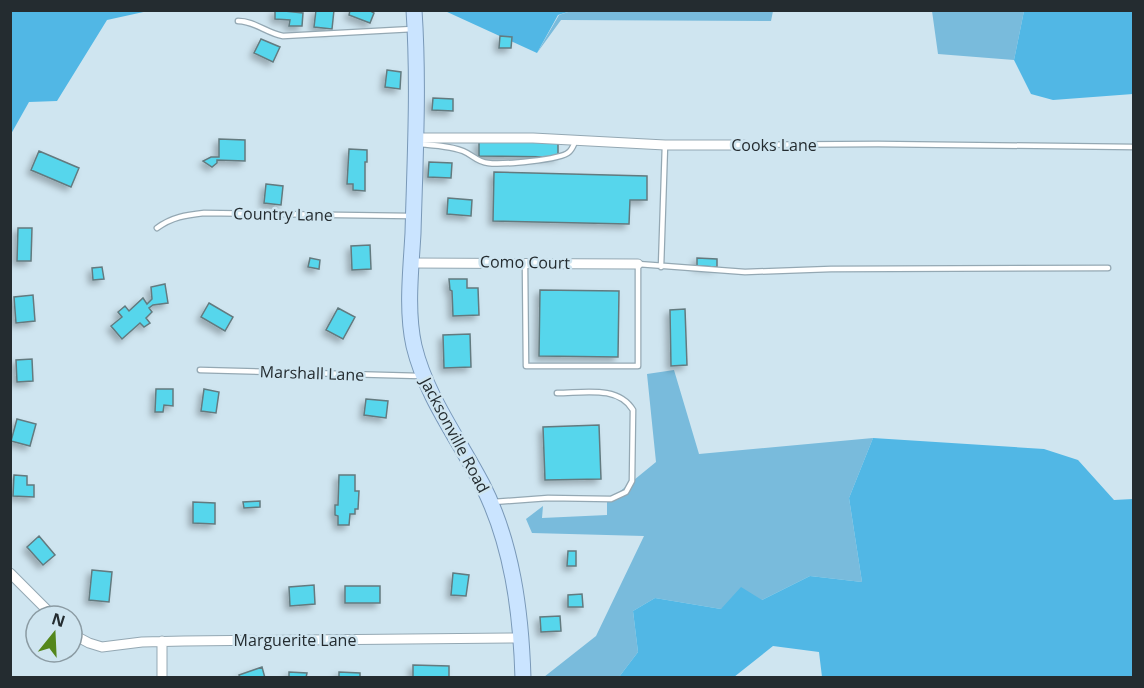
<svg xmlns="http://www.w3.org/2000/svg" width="1144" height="688" viewBox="0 0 1144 688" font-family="'Open Sans',sans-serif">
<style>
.green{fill:#79bbdc}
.forest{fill:#51b7e5}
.building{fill:#56d6ec;stroke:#637a7f;stroke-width:1.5;filter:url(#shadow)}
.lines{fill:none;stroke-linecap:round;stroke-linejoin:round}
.lane-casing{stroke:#94a8b3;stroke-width:7}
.street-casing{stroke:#94a8b3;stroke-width:11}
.primary-casing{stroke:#7998b7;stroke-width:17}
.lane{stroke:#fff;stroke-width:4.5}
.street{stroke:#fff;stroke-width:9}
.primary{stroke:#cae4ff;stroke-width:15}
.labels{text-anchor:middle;stroke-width:5;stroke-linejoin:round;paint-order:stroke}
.street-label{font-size:16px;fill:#242c30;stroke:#cfe5f0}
</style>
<defs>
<filter id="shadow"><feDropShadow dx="-4" dy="4" stdDeviation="3" flood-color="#0004"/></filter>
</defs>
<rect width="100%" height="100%" fill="#cfe5f0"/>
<path class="green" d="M571 11H773L771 21 561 20 537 53 559 15Z
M932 11H1024L1014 60 938 54Z
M674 370 699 454 873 438 849 498 862 582 810 576 762 600 721 609 655 598 633 611 638 652 619 677H544L596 636 644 536 532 533 526 519 543 506 542 518 607 515V502L656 462 647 374Z"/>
<path class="forest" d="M11 10H148V11L107 20 57 101 29 102 11 134Z
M445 11H571L558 15 537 53Z
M1024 11H1133V94L1053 100 1031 94 1014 60Z
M873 438 1044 449 1078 460 1114 500 1133 499V677H822L819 652 773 646 734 677H619L638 652 633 611 655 598 721 609 741 587 762 600 810 576 862 582 849 498Z"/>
<path class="building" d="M275 10 303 13 302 26H289L290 20 275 19Z
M316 10H334L332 29 314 27Z
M350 10H369L374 13 370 23 349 15Z
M500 36 512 37 511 48H499Z
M261 39 280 47 273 62 254 53Z
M387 70 401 72 400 89 385 87Z
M433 98 453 99V111L432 110Z
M219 139 245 140V161L217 160V163L212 167 203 161 211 157H219Z
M479 141H558V157L479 156Z
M349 149 367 150V162H365V191L353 190V184H347Z
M39 151 79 168 71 187 31 170Z
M429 162 452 163 451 178 428 177Z
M494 172 647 176V200H630L629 224 493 221Z
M266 184 283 186 281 205 264 203Z
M448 198 472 200 471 216 447 214Z
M18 228H32L31 261H17Z
M370 245 371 269 352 270 351 246Z
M310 258 320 260 319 269 308 267Z
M697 258 717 259V267L697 266Z
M102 267 104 279 93 280 92 268Z
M449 279H467V288H478L479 315 453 316 452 291 450 290Z
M165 284 168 303 153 305 149 308 152 312 146 318 150 323 144 327 140 323 122 339 111 326 122 317 118 312 125 306 129 311 143 298 147 304 152 299 151 287Z
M540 290 619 291 618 357 539 356Z
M33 295 35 321 16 323 14 297Z
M209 303 233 317 225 331 201 317Z
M338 308 355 317 343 339 326 330Z
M685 309 687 365 671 366 670 310Z
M470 334 471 367 444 368 443 335Z
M32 359 33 381 17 382 16 360Z
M156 389H173V406L164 405 163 412H155Z
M204 389 219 392 216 413 201 411Z
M366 399 388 401 386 418 364 415Z
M17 419 36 424 30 446 11 441Z
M599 425 601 479 545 480 543 427Z
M14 475 27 476V485H34V497L13 496Z
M339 475H355V491H359L358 509H355V514H350L349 525H338V516L335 515V505H338Z
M260 501V507L244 508 243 502Z
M193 502 215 503V524L193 523Z
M39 536 55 555 43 565 27 547Z
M568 551H576V566H567Z
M92 570 112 572 109 602 89 600Z
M453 573 469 575 466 596 451 595Z
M314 585 315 604 290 606 289 587Z
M345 586H380V603H345Z
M582 594 583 607H568V595Z
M560 616 561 631 541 632 540 617Z
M413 665 449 666V678L413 677Z
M262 667 265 678H240L239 675Z
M289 672 307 673 306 678H289Z
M339 672 360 673V678H339Z"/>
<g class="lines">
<defs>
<path id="lane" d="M238 21C255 21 266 33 283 36L413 29
M418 144C434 145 449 146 463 151 473 155 477 162 488 163 500 165 561 160 569 152 572 150 574 144 576 140
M744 145 878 144 1134 147
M157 228C172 217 186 215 204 213L410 216
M525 264 526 366H638V264L745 272 831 269 1108 268
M661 267 665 145
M200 370 420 376
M493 502 548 498 611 499 626 492 632 481 633 410C618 385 583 393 557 393"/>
<path id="street" d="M416 138H533L665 145H744
M412 263 638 264
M10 573 53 616
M72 634 89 643 102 647 142 642 184 641 521 638
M162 641V678"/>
<path id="primary" d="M414 10C419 85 415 158 413 233 411 270 406 310 414 346 426 396 458 438 482 484 512 543 521 611 523 678"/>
</defs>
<use href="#lane" class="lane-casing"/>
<use href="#street" class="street-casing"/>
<use href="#primary" class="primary-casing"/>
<use href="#lane" class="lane"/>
<use href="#street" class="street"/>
<use href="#primary" class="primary"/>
</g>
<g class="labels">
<g class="street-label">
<text x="774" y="151">Cooks Lane</text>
<text transform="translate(283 214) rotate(1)" y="6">Country Lane</text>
<text transform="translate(525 262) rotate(1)" y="6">Como Court</text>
<text transform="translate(312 373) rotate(2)" y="6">Marshall Lane</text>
<text transform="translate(455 435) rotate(62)" y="6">Jacksonville Road</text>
<text x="295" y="646">Marguerite Lane</text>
</g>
</g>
<rect width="1144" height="688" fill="none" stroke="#242c30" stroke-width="24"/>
<g transform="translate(54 634) rotate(18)"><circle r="28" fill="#cfe5f0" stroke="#8b9ba3" stroke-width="1.5"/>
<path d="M0-4.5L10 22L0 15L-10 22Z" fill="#54871c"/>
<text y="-9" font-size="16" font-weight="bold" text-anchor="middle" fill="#242c30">N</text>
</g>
</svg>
